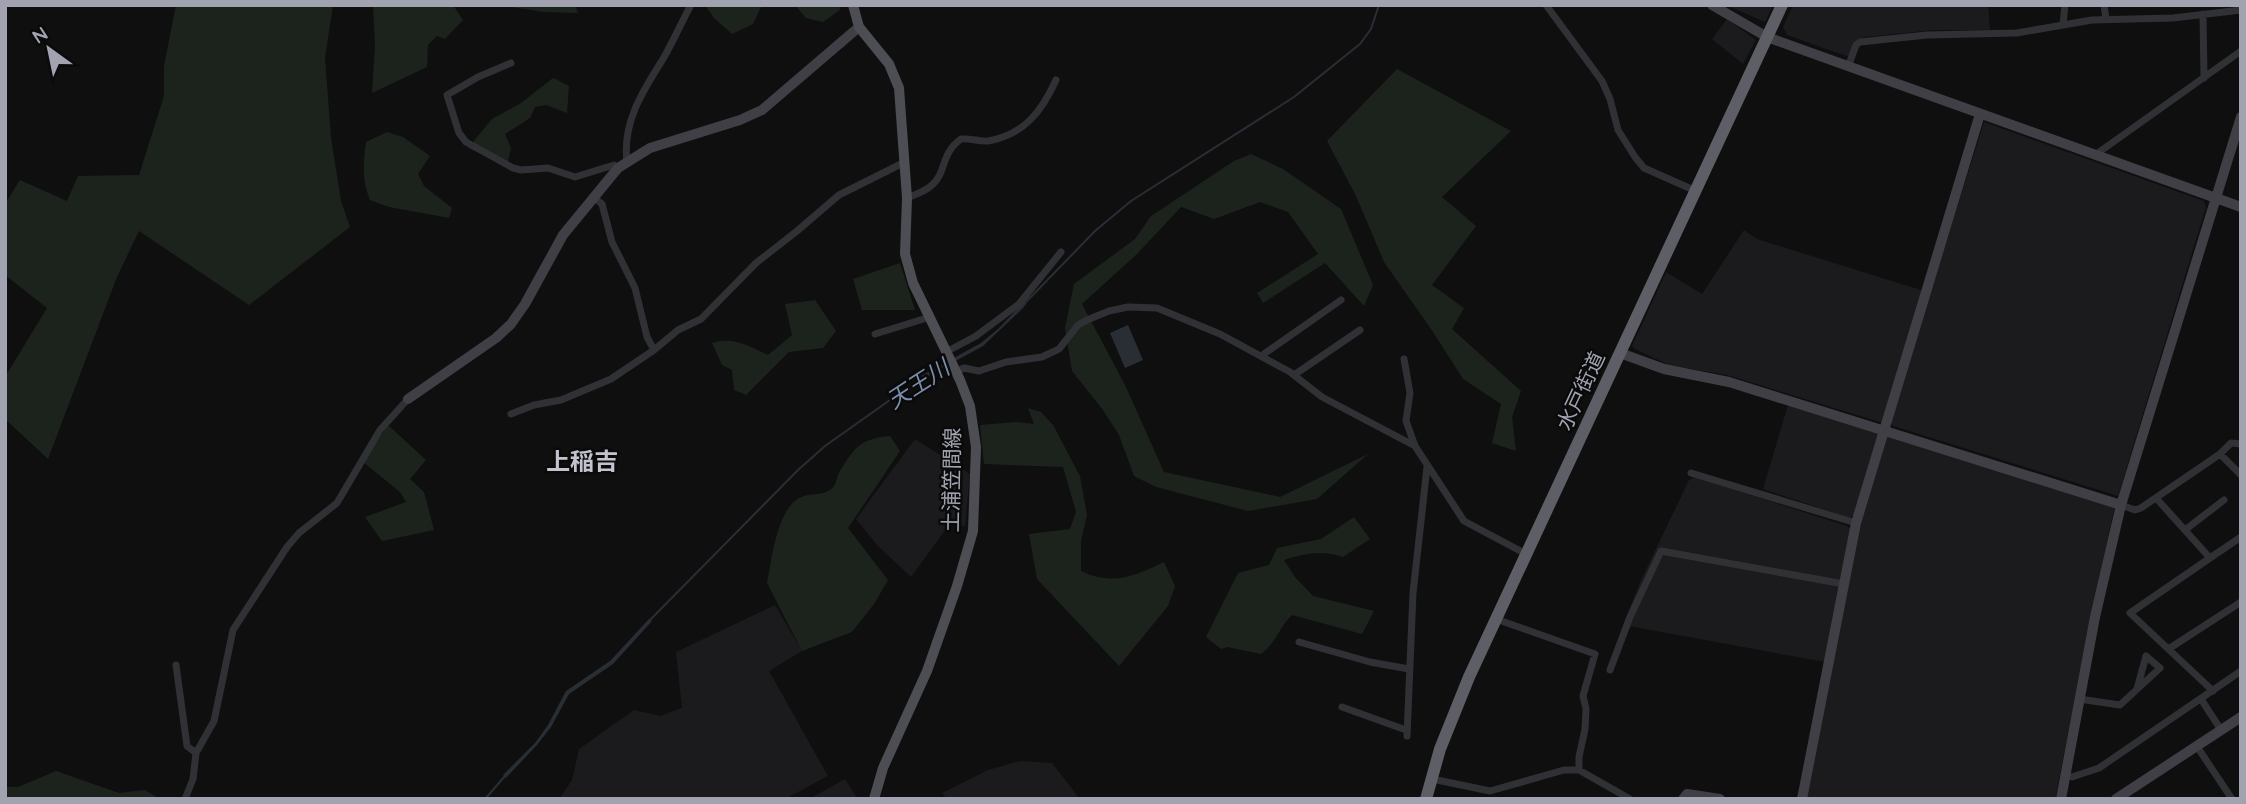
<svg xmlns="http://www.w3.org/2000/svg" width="2246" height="804" viewBox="0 0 2246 804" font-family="Quicksand,'Noto Sans JP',sans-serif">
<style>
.built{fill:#1b1b1d}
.green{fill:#1c231d}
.water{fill:#292e35}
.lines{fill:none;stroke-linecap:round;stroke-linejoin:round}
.stream{stroke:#292e35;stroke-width:2}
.street{stroke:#303135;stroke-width:7}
.secondary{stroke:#3f3f45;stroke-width:10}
.primary{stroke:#4d4d54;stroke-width:10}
.highway{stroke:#5d5e66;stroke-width:12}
.labels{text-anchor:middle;stroke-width:5;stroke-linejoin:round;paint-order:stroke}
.street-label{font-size:21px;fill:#a1a4b0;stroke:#0a0a0b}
.water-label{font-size:23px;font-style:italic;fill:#798eaa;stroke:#0a0a0b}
.quarter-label{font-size:24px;font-weight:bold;fill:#c2c3cd;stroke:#0a0a0b}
</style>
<rect width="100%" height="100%" fill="#0f0f10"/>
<path class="built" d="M1726 5H1773L1765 22Z
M1793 5H1988L1990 30H1934L1865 37 1858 39 1849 57 1787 35 1783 27Z
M1727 19 1756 40 1743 64 1712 39Z
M1984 122 2204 201 2206 207 2118 496 1893 426 1890 421Z
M1744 230 1757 239 1924 291 1883 423 1727 375 1669 365 1635 349 1632 346 1666 272 1702 294Z
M1788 405 1879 432 1855 514 1850 518 1763 489Z
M1887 435 2115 504 2055 799H1804L1856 532Z
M915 439 970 474 965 526 949 525 911 577 878 546 856 519Z
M1695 477 1847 526 1851 529 1825 662 1623 625 1641 580 1689 480Z
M775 605 802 651 769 671 828 776 785 799H559L572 780 579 749 634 710 660 716 682 708 676 652Z
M1020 761 1052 763 1080 799H947L942 793 988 770Z
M845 779 858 799H809Z"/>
<path class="green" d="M176 5H333L325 58 331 138 341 201 350 227 249 305 139 231 117 277 48 459 5 419V377L47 308 5 275V204L20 180 67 201 78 176 139 175 164 96V66Z
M373 5H453L463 20 445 39 437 36 428 45 427 67 372 93 375 47Z
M499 5H575L578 13 544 12Z
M705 5H762L753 24 732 34 714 18Z
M795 5H837L841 9 823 22 806 18Z
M1397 69 1511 131 1442 197 1476 226 1432 285 1464 308 1452 329 1521 391 1512 417 1516 451 1492 443 1501 404 1463 379 1433 332 1384 262 1356 196 1327 141Z
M553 78 569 86 567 113 546 105 535 107 530 118 505 134 511 148 507 165 468 148 492 119 521 103Z
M387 132 403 137 430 156 418 174 424 186 452 208 449 218 389 207 370 200C362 180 363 163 366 142Z
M1251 154 1283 169 1341 209 1373 285 1364 306 1325 263 1263 303 1257 293 1318 254 1288 212 1260 202 1214 219 1181 207 1137 254 1082 304 1125 385 1164 472 1280 497 1368 454 1317 499 1248 511 1156 487 1134 476 1119 435 1103 410 1072 371 1065 328 1074 284 1135 239 1151 216 1234 161Z
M900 263 915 310H862L853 279Z
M815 300 836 331 823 348 789 352 746 395 734 390 732 370 722 365 712 343C733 336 749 346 768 355L792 335 785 304Z
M1028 408 1041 412 1053 425 1080 476 1087 515 1081 541V571C1112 586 1135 576 1164 562L1175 586 1168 606 1119 666 1037 579 1029 534 1070 529 1076 512 1063 467 984 464 980 425 1016 422 1034 424Z
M388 425 426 460 410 479 424 492 434 530 382 541 365 517 406 502 400 492 363 462Z
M890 436 900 451 848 528 888 580 874 604 852 632 802 651 767 583C772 559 777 504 804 496 814 493 826 496 834 486 837 482 837 475 840 471 855 446 861 439 890 436Z
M1354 517 1370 539 1343 557C1323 550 1304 553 1284 560L1295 577 1313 596 1374 611 1362 634 1292 615C1279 627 1275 645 1261 654L1227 647 1221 649 1206 637 1238 573 1269 565 1277 548 1321 539Z
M56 771 119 793 145 790 160 799H5V787H18Z"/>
<path class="water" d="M1025 301 1027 303 1022 309 983 346 921 380 906 393 892 401 890 398 905 390 919 377 981 343 998 329Z
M1128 325 1143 360 1125 368 1110 333Z
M649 619 652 621 613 664 569 694 551 727 537 745 506 778 503 775 535 743 548 725 566 691 610 661Z"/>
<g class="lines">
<path class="stream" d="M1027 301 1095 231 1131 201 1294 97 1360 44 1371 29 1379 5
M650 620 798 470 825 446 890 400
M485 799 505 776"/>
<path class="street" d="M1546 5 1602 81 1610 99 1618 130 1635 157 1644 168 1696 191
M2104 5 2106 19
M2203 14 2204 78
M2063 24 2065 5
M511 63 478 77 447 95 459 133 466 142 513 168 521 170 548 168 575 177 614 165 618 168
M1848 67 1856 45 1860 42 1927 35 2017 33 2092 20 2173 18 2241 10
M2095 155 2241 51
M627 162C622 122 643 91 663 59 673 42 681 23 691 5
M593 197 602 204 612 242 635 288 647 337 654 350
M907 198C915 195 926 191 932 185 947 172 940 154 961 139 970 138 980 142 988 141 1024 135 1042 111 1056 80
M875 334 930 317
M946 352 976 336 1019 304 1061 252
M1261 356 1341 300
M1404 359 1410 393 1406 421 1415 446
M956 372 964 368 979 371 1006 362 1042 357 1059 349 1078 325 1087 320 1109 311 1128 307 1157 308 1220 334 1290 372 1322 397 1415 446 1464 521 1526 554
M1294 375 1360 330
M511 414 534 405 561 400 611 379 654 350 678 330 701 319 756 263 797 231 839 195 905 162
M2220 454 2241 475
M1691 473 1856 523
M2156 498 2210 558 2241 537
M2121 505 2135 510 2141 508 2220 454 2231 443 2241 444
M2185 530 2224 500
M2210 558 2130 613 2213 691
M1496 619 1595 654 1583 696 1586 709 1585 729 1579 757V770
M1299 642 1370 662 1409 669
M2170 648 2241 602
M176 665 187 746 196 753
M1610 670 1630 617 1661 551 1844 584
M2079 699 2120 705 2160 668 2146 656 2137 689
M2201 699 2221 730
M1342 707 1406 730
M1407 736 1413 593 1427 467
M2196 745 2232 799
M2065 775 2072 777 2099 768 2241 671
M1432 779 1490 791 1564 770H1579L1630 799
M185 799 193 779 196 753 214 721 233 630 287 547 299 533 337 503 380 430 408 399"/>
<path class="secondary" d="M1712 5 1767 37 2241 207
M1620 353 1664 369 1729 382 2121 505
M408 399 496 338 511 324 525 304 563 235 618 168 650 148 740 120 762 110 859 27
M1683 799 1687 794 1720 799
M1802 799 1856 523 1980 114
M2061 799 2095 617 2121 505 2241 117
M2116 799 2241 717"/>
<path class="primary" d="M853 5 859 27 889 64 899 88 907 198 905 254 913 283 960 380 970 406 976 447 973 531 957 586 927 671 883 768 874 799"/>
<path class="highway" d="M1426 799 1440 749 1469 677 1782 5"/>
</g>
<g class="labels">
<g class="street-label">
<text transform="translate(1581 391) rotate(-65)" y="7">水戸街道</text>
<text transform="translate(952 480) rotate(-89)" y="7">土浦笠間線</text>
</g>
<g class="water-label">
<text transform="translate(918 384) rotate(-33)" y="8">天王川</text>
</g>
<g class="quarter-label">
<text x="582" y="470">上稲吉</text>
</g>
</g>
<rect width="2246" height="804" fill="none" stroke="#a1a4b0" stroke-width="14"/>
<g transform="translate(49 49) rotate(327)" stroke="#0a0a0b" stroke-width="5" paint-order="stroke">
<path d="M0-5L12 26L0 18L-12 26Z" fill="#a1a4b0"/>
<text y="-10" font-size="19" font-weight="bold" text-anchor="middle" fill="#a1a4b0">N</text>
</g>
</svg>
